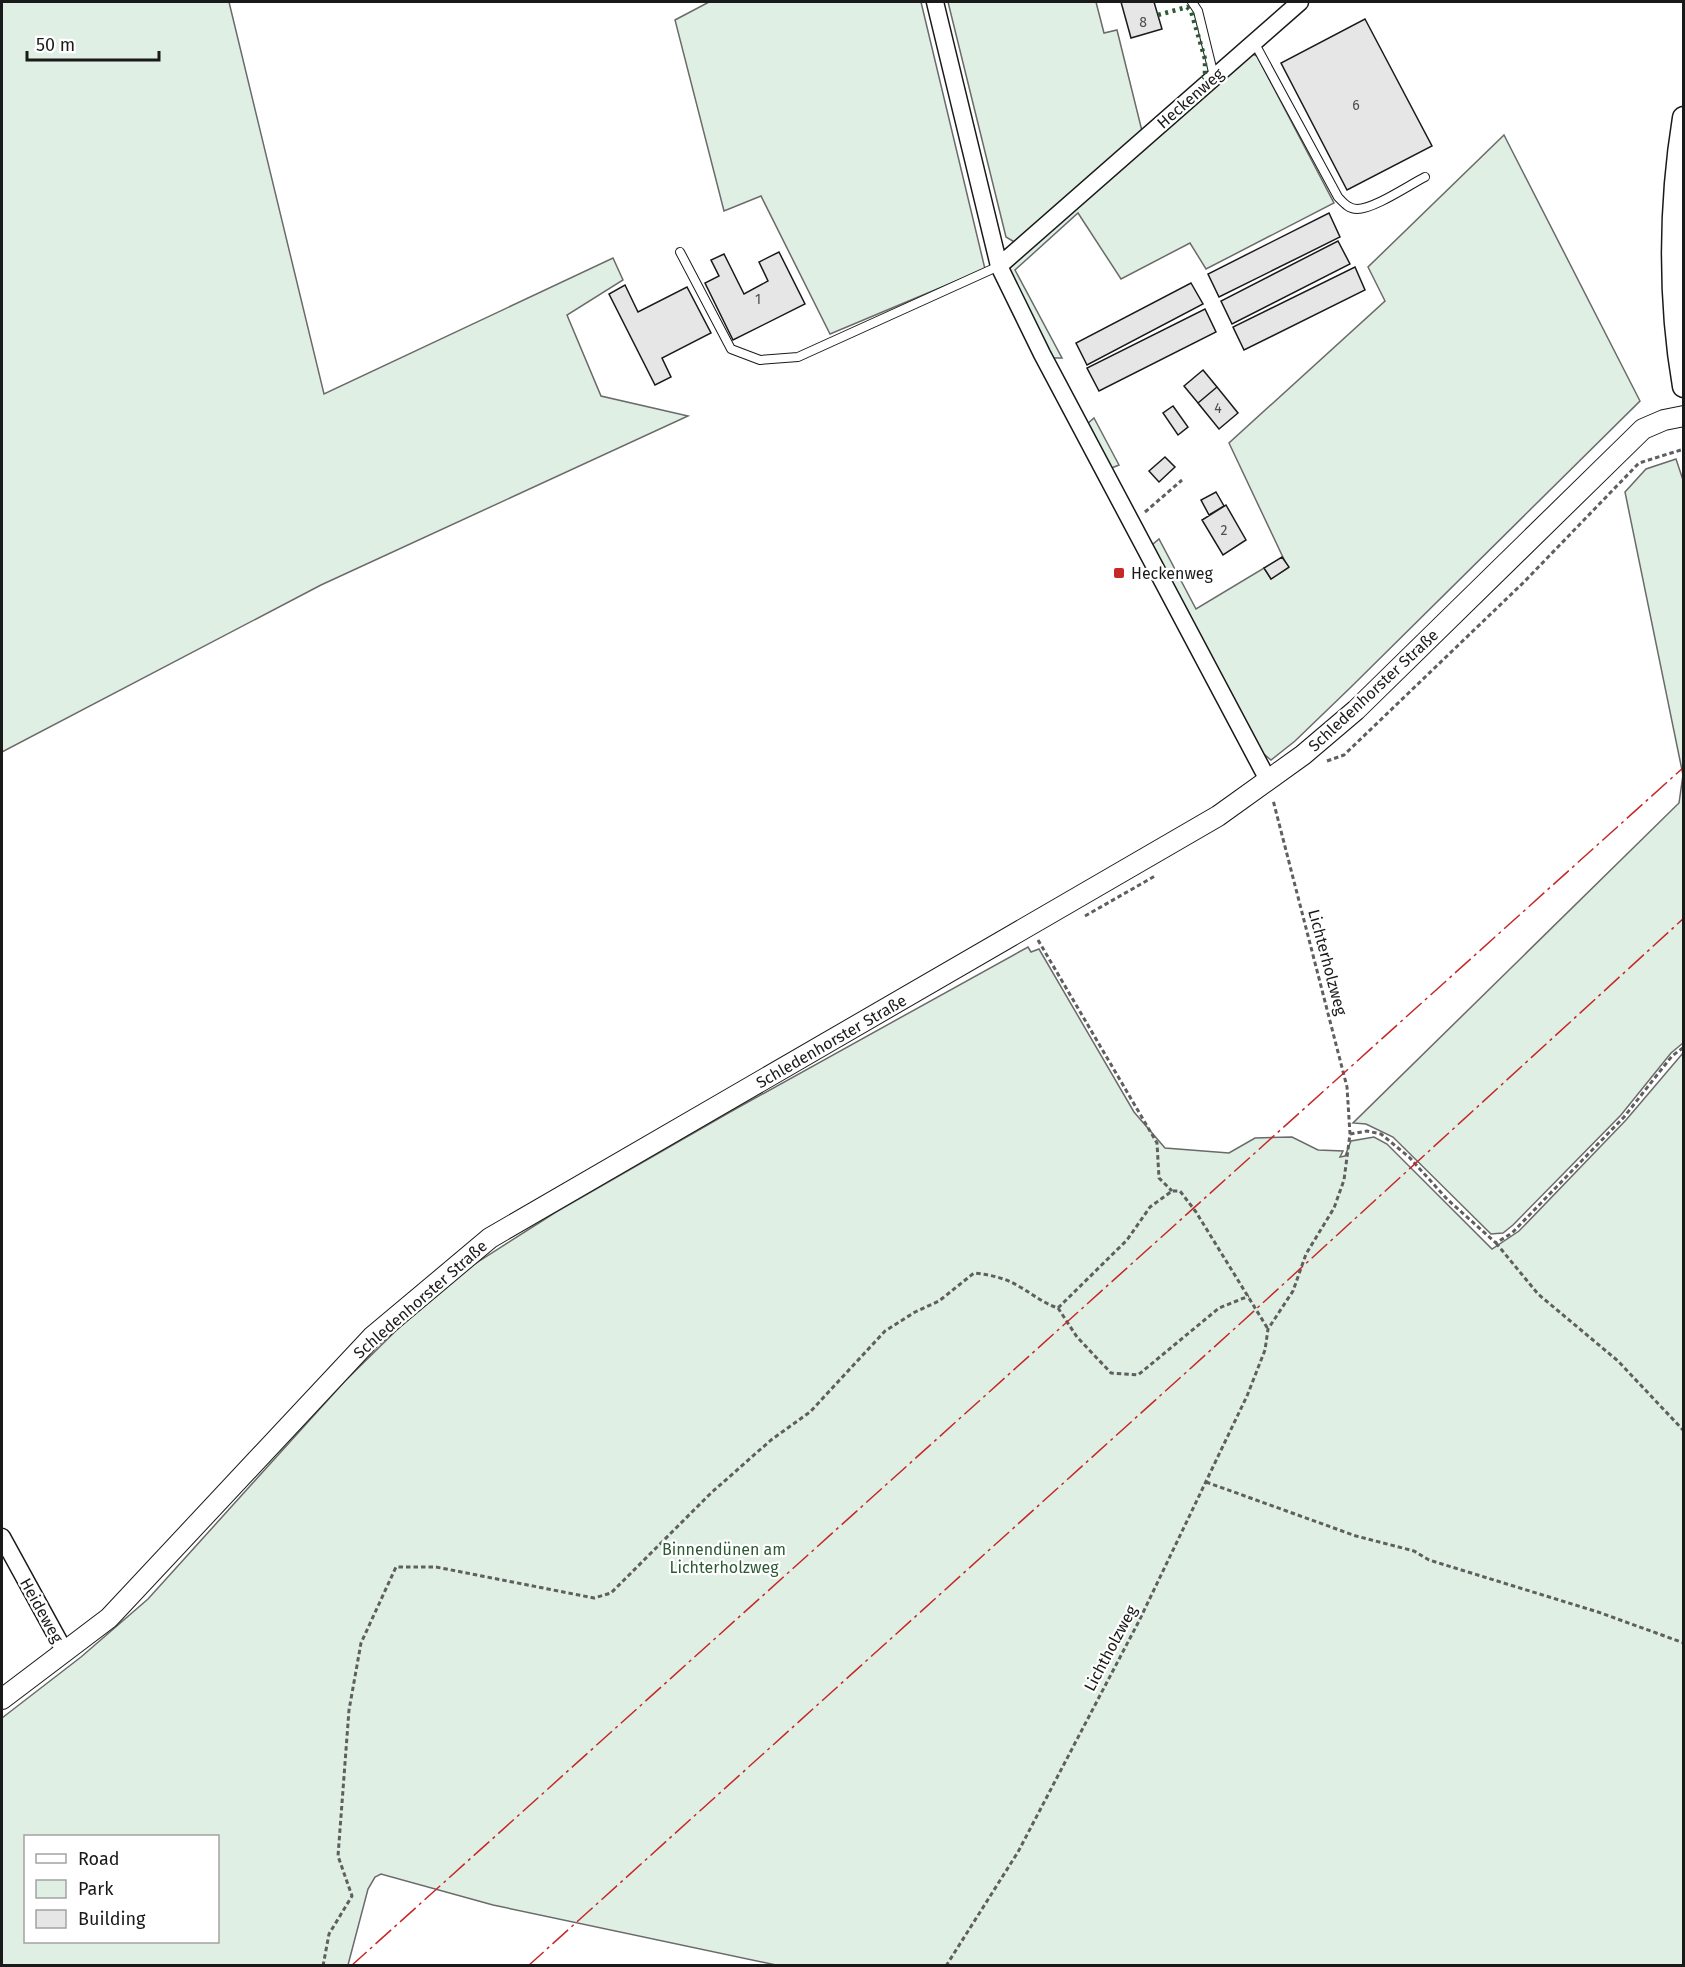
<svg xmlns="http://www.w3.org/2000/svg" width="1685" height="1967" viewBox="0 0 1685 1967" font-family="'Fira Sans',sans-serif">
<style>
.green{fill:#e0efe3;stroke:#6a6a6a;stroke-width:1.5;fill-rule:evenodd}
.building{fill:#e6e6e6;stroke:#1a1a1a;stroke-width:1.5}
.lines{fill:none;stroke-linecap:round;stroke-linejoin:round}
.service-casing{stroke:#1a1a1a;stroke-width:10}
.minor-casing{stroke:#1a1a1a;stroke-width:19}
.tertiary-casing{stroke:#1a1a1a;stroke-width:22}
.secondary-casing{stroke:#1a1a1a;stroke-width:25}
.path{stroke:#5f5f5f;stroke-width:3;stroke-dasharray:4.5 3;stroke-linecap:butt}
.service{stroke:#fff;stroke-width:8}
.minor{stroke:#fff;stroke-width:16}
.tertiary{stroke:#fff;stroke-width:20}
.secondary{stroke:#fff;stroke-width:22}
.hedge{stroke:#2b5a34;stroke-width:4.5;stroke-dasharray:3 4.5;stroke-linecap:butt}
.power{stroke:#c62828;stroke-width:1.5;stroke-dasharray:21 4.5 3 4.5;stroke-linecap:butt}
.poi-dot{fill:#c62828;stroke:#fff;stroke-width:2}
.labels{text-anchor:middle;stroke-width:4.5;stroke-linejoin:round;paint-order:stroke}
.number-label{font-size:14px;fill:#4d4d4d}
.street-label{font-size:16px;fill:#1a1a1a;stroke:#fff}
.poi-label{font-size:16px;fill:#1a1a1a;stroke:#fff;text-anchor:start}
.park-label{font-size:16px;fill:#2b5a34;stroke:#fff}
</style>
<rect width="100%" height="100%" fill="#fff"/>
<path class="green" d="M2 2H229L324 394 613 258 623 280 567 315 601 396 688 416 321 585 2 752Z
M709 2H921L985 269 830 334 761 196 724 211 675 20Z
M948 2H1096L1104 33 1117 30 1142 131 1016 243 1006 237Z
M1250 53 1257 56 1334 203 1206 269 1190 243 1121 279 1078 213 1015 270 1062 358H1051L1009 268Z
M1504 135 1640 401 1350 688 1295 741 1271 760 1259 750 1152 545 1159 539 1196 609 1264 568 1271 579 1288 568 1229 443 1385 301 1368 267Z
M1094 418 1119 465 1109 469 1086 425Z
M1676 459 1684 483 1683 1043 1671 1053 1621 1115 1513 1225 1503 1233 1491 1234 1393 1137 1366 1124 1353 1123 1679 803 1683 775 1625 492 1646 469Z
M1028 947 1031 952 1039 949 1134 1112 1165 1148 1229 1153 1255 1138 1292 1137 1318 1150 1343 1151 1340 1157 1345 1156 1351 1141 1374 1137 1387 1144 1492 1249 1519 1231 1626 1120 1683 1053V1965H776L493 1905 381 1874 375 1877 368 1889 348 1965 2 1966V1718L81 1657 148 1599 345 1381 419 1308 462 1272 556 1212 730 1112ZM26 1836H218V1942H26Z"/>
<path class="building" d="M1121 2H1154L1162 29 1131 38Z
M1365 19 1432 146 1347 190 1281 63Z
M1329 213 1340 237 1219 297 1208 274Z
M1338 241 1350 264 1232 324 1221 301Z
M779 252 805 304 733 340 705 283 719 276 711 260 724 254 744 294 768 281 759 262Z
M1355 267 1365 290 1244 350 1233 327Z
M1191 283 1203 304 1087 365 1076 343Z
M625 285 638 312 687 287 711 333 662 358 671 377 655 385 609 294Z
M1205 309 1216 332 1099 391 1087 368Z
M1203 370 1217 387 1198 403 1184 386Z
M1217 387 1238 413 1219 429 1198 403Z
M1173 406 1188 427 1178 435 1163 413Z
M1165 457 1175 467 1159 482 1149 471Z
M1216 492 1224 506 1209 515 1201 500Z
M1226 505 1246 540 1223 555 1202 520Z
M1282 557 1289 567 1271 579 1264 568Z"/>
<g class="lines">
<defs>
<path id="service" d="M1192 2 1198 11 1214 76
M1254 42 1338 197C1343 202 1348 209 1357 209 1374 209 1409 185 1425 177
M680 252 731 349 760 360 798 357 999 266"/>
<path id="minor" d="M935 2 999 266 1042 354 1268 780
M999 266 1300 2
M2 1537 65 1652"/>
<path id="tertiary" d="M2 1699 109 1618 372 1337 490 1238 1218 816 1303 755 1356 710 1643 429 1664 420 1684 416"/>
<path id="secondary" d="M1684 118C1670 204 1669 300 1684 386"/>
</defs>
<use href="#service" class="service-casing"/>
<use href="#minor" class="minor-casing"/>
<use href="#tertiary" class="tertiary-casing"/>
<use href="#secondary" class="secondary-casing"/>
<path class="path" d="M1145 512 1182 480
M1327 761 1344 755 1524 582 1639 463 1684 449
M1085 916 1155 876
M1038 940 1157 1143 1159 1178 1172 1191
M1350 1134 1367 1131 1381 1134 1409 1157 1447 1199 1496 1243 1512 1233 1624 1117 1672 1056 1684 1047
M1496 1243 1538 1294 1618 1361 1684 1431
M1058 1308 1077 1337 1111 1373 1138 1375 1219 1308 1249 1296
M1206 1482 1356 1536 1414 1551 1429 1560 1598 1612 1684 1643
M323 1966 329 1934 352 1896 338 1856 349 1710 361 1643 396 1567H436L594 1598 611 1593 711 1493 771 1440 810 1412 885 1331 915 1312 939 1301 974 1273C991 1275 1006 1278 1020 1287 1034 1295 1043 1303 1058 1308L1127 1240 1150 1207 1172 1191H1180L1196 1212 1268 1329
M946 1966 1018 1852 1139 1621 1247 1396 1265 1350 1268 1329 1293 1291 1306 1254 1334 1208 1344 1180 1350 1134 1347 1087 1273 800"/>
<use href="#service" class="service"/>
<use href="#minor" class="minor"/>
<use href="#tertiary" class="tertiary"/>
<use href="#secondary" class="secondary"/>
<path class="hedge" d="M1158 15 1187 7 1191 11 1205 59V76L1202 78"/>
<path class="power" d="M351 1966 1684 767
M528 1966 1243 1321 1684 918"/>
</g>
<rect class="poi-dot" x="1113" y="567" width="12" height="12" rx="3"/>
<g class="labels">
<g class="number-label">
<text x="1143" y="27">8</text>
<text x="1356" y="110">6</text>
<text x="758" y="304">1</text>
<text x="1218" y="413">4</text>
<text x="1224" y="535">2</text>
</g>
<g class="street-label">
<text transform="translate(1190 98) rotate(-41)" y="6">Heckenweg</text>
<text transform="translate(1373 690) rotate(-43)" y="6">Schledenhorster Straße</text>
<text transform="translate(1328 962) rotate(75)" y="6">Lichterholzweg</text>
<text transform="translate(831 1041) rotate(-30)" y="6">Schledenhorster Straße</text>
<text transform="translate(420 1299) rotate(-41)" y="6">Schledenhorster Straße</text>
<text transform="translate(42 1610) rotate(61)" y="6">Heideweg</text>
<text transform="translate(1110 1648) rotate(-62)" y="6">Lichtholzweg</text>
</g>
<g class="poi-label">
<text x="1131" y="579">Heckenweg</text>
</g>
<g class="park-label">
<text x="724" y="1555">Binnendünen am<tspan x="724" dy="18">Lichterholzweg</tspan></text>
</g>
</g>
<rect width="1685" height="1967" fill="none" stroke="#1a1a1a" stroke-width="6"/>
<rect x="24" y="1835" width="195" height="108" fill="#ffffff" stroke="#a3a3a3" stroke-width="1.5"/>
<rect x="36" y="1854" width="30" height="9" fill="#ffffff" stroke="#a3a3a3" stroke-width="1.5"/>
<text x="78" y="1865" font-size="18" fill="#1a1a1a">Road</text>
<rect x="36" y="1880" width="30" height="18" fill="#e0efe3" stroke="#a3a3a3" stroke-width="1.5"/>
<text x="78" y="1895" font-size="18" fill="#1a1a1a">Park</text>
<rect x="36" y="1910" width="30" height="18" fill="#e6e6e6" stroke="#a3a3a3" stroke-width="1.5"/>
<text x="78" y="1925" font-size="18" fill="#1a1a1a">Building</text>
<path d="M27 51v9h132v-9" fill="none" stroke="#1a1a1a" stroke-width="3"/>
<text x="36" y="51" font-size="18" fill="#1a1a1a" stroke="#ffffff" stroke-width="4.5" paint-order="stroke">50 m</text>
</svg>
